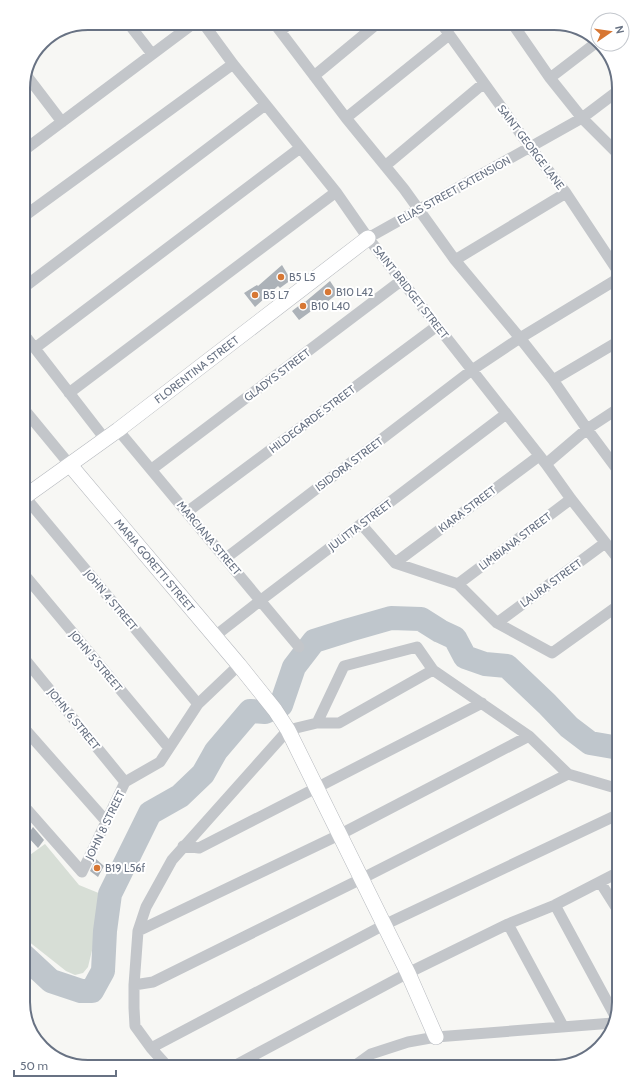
<svg xmlns="http://www.w3.org/2000/svg" width="642" height="1090" viewBox="0 0 642 1090" font-family="Cabin,sans-serif">
<style>
.green{fill:#d7ded6}
.lines{fill:none;stroke-linecap:round;stroke-linejoin:round}
.stream{stroke:#bfc6cc;stroke-width:4}
.river{stroke:#bfc6cc;stroke-width:24}
.building{fill:#acb2b8}
.secondary-casing{stroke:#b6b9be;stroke-width:16}
.street{stroke:#c3c6ca;stroke-width:11}
.secondary{stroke:#fff;stroke-width:15}
.poi-dot{fill:#d77734;stroke:#fff;stroke-width:1.5}
.labels{text-anchor:middle;stroke-width:4;stroke-linejoin:round;paint-order:stroke}
.street-label{font-size:11px;fill:#687283;stroke:#fff}
.poi-label{font-size:11px;fill:#687283;stroke:#fff;text-anchor:start}
.rim{fill:none;stroke:#687283;stroke-width:2}
</style>
<rect width="100%" height="100%" fill="#f7f7f4"/>
<path class="green" d="M45 844 79 885 101 894V913L88 967 83 973 75 975 66 971 23 937V860Z"/>
<g class="lines">
<path class="stream" d="M443 1067 482 1061 512 1067"/>
<path class="river" d="M23 955 51 981 81 991H92L103 971 105 931 110 894 150 813 180 796 203 774 216 751 250 711 265 712 281 705 294 667 314 641 349 630 391 618 421 619 440 631 455 638 465 657 485 664 507 666 547 704 569 727 590 743 619 748"/>
</g>
<path class="building" d="M282 265 291 280 280 288 278 286 255 307 244 293 257 285 258 286Z
M330 281 338 293 326 303 325 301 299 320 292 311 305 301V302Z
M33 827 44 840 38 848 27 836Z
M96 859 104 866 98 877 90 871Z"/>
<g class="lines">
<defs>
<g id="secondary">
<path id="s1" d="M70 465 239 665 275 710 288 730 408 973 436 1037"/>
<path id="s2" d="M23 498 118 430 368 238"/>
</g>
</defs>
<use href="#secondary" class="secondary-casing"/>
<path class="street" d="M128 23 152 54
M203 23 233 64 336 192 368 238 546 464 571 499 619 560
M274 23 346 118 404 189 455 260 520 338 553 380 587 429 619 472
M441 23 530 147 566 193 619 273
M512 23 550 78 582 118 619 155
M281 31 290 23
M27 76 62 122
M314 76 378 23
M550 78 597 42
M346 118 449 35
M23 151 194 23
M385 166 484 83
M23 217 233 64
M368 238 582 118 619 90
M455 260 566 193
M23 288 265 105
M23 333 105 439
M35 348 300 148
M553 380 619 341
M69 393 336 192
M23 408 70 465
M23 424 31 418
M118 430 299 647
M546 464 587 429 619 408
M152 469 402 280
M25 497 198 704
M187 512 437 326
M361 524 395 563 458 584 497 623 552 653 619 605
M226 558 472 370 520 338 619 278
M395 563 539 456
M23 573 169 748
M458 584 571 499
M497 623 605 543
M215 636 261 600 506 414
M23 657 125 782
M317 723 344 666 417 647 433 670 529 736 568 774 619 789
M23 727 106 821
M23 805 82 872 125 782 160 762 198 704 239 665
M183 846 199 848 482 703
M600 882 619 912
M555 905 615 1016
M508 924 563 1026
M138 931 339 835 529 736
M134 985 153 982 361 879 568 774
M151 1048 384 925 619 814
M168 1067 151 1048 135 1026 134 1008V985L138 931 146 907 172 860 288 730 317 723H339L433 670
M232 1067 408 973 508 924 555 905 619 872
M353 1067 371 1054 408 1042 436 1037 613 1023"/>
<use href="#secondary" class="secondary"/>
</g>
<g class="poi-dot">
<circle cx="281" cy="277" r="4"/>
<circle cx="328" cy="292" r="4"/>
<circle cx="255" cy="295" r="4"/>
<circle cx="303" cy="306" r="4"/>
<circle cx="97" cy="868" r="4"/>
</g>
<g class="labels">
<g class="street-label">
<text transform="translate(531 147) rotate(53)" y="4">SAINT GEORGE LANE</text>
<text transform="translate(454 190) rotate(-29)" y="4">ELIAS STREET EXTENSION</text>
<text transform="translate(411 292) rotate(52)" y="4">SAINT BRIDGET STREET</text>
<text dy="4" stroke="none"><textPath href="#s2" startOffset="216">FLORENTINA STREET</textPath></text>
<text transform="translate(277 375) rotate(-37)" y="4">GLADYS STREET</text>
<text transform="translate(312 419) rotate(-37)" y="4">HILDEGARDE STREET</text>
<text transform="translate(349 464) rotate(-37)" y="4">ISIDORA STREET</text>
<text transform="translate(467 509) rotate(-37)" y="4">KIARA STREET</text>
<text transform="translate(360 525) rotate(-37)" y="4">JULITTA STREET</text>
<text transform="translate(209 538) rotate(50)" y="4">MARCIANA STREET</text>
<text transform="translate(515 541) rotate(-37)" y="4">LIMBIANA STREET</text>
<text dy="4" stroke="none"><textPath href="#s1" startOffset="131">MARIA GORETTI STREET</textPath></text>
<text transform="translate(551 583) rotate(-36)" y="4">LAURA STREET</text>
<text transform="translate(111 600) rotate(50)" y="4">JOHN 4 STREET</text>
<text transform="translate(96 661) rotate(50)" y="4">JOHN 5 STREET</text>
<text transform="translate(74 719) rotate(51)" y="4">JOHN 6 STREET</text>
<text transform="translate(105 825) rotate(-64)" y="4">JOHN 8 STREET</text>
</g>
<g class="poi-label">
<text x="289" y="281">B5 L5</text>
<text x="336" y="296">B10 L42</text>
<text x="263" y="299">B5 L7</text>
<text x="311" y="310">B10 L40</text>
<text x="105" y="872">B19 L56f</text>
</g>
</g>
<path d="M0 0H642V1090H0ZM88 30H554A58 58 0 0 1 612 88V1002A58 58 0 0 1 554 1060H88A58 58 0 0 1 30 1002V88A58 58 0 0 1 88 30Z" fill="#fff" fill-rule="evenodd"/>
<path class="rim" d="M88 30H554A58 58 0 0 1 612 88V1002A58 58 0 0 1 554 1060H88A58 58 0 0 1 30 1002V88A58 58 0 0 1 88 30Z"/>
<g transform="translate(610 32) rotate(77)"><circle r="19" fill="#ffffff" stroke="#c3c7cd"/>
<path d="M0-3L7 15L0 10L-7 15Z" fill="#d77734"/>
<text y="-6" font-size="11" font-weight="bold" text-anchor="middle" fill="#687283">N</text>
</g>
<path d="M14 1070v6h102v-6" fill="none" stroke="#687283" stroke-width="2"/>
<text x="20" y="1070" font-size="12" fill="#687283" stroke="#ffffff" stroke-width="3" paint-order="stroke">50 m</text>
</svg>
